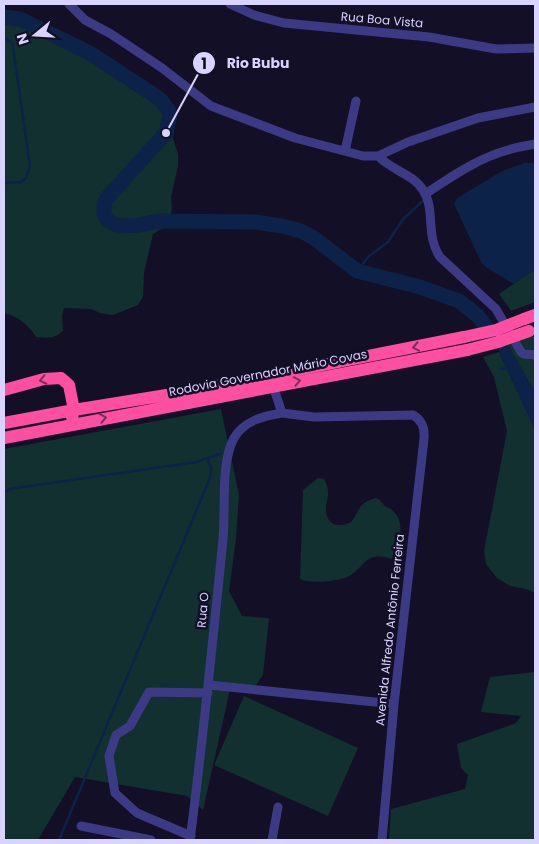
<svg xmlns="http://www.w3.org/2000/svg" width="539" height="844" viewBox="0 0 539 844" font-family="Poppins,sans-serif">
<style>
.green{fill:#12302f}
.water{fill:#0c2248}
.lines{fill:none;stroke-linecap:round;stroke-linejoin:round}
.stream{stroke:#0c2248;stroke-width:2.5}
.river{stroke:#0c2248;stroke-width:15}
.minor{stroke:#3d3a85;stroke-width:9}
.highway{stroke:#ff4fa3;stroke-width:12}
.highway-bridge{stroke:#ff4fa3;stroke-width:12}
.oneway{stroke:#7d2c5e}
.labels{text-anchor:middle;stroke-width:5;stroke-linejoin:round;paint-order:stroke}
.street-label{font-size:12px;fill:#d9d4ff;stroke:#130f26}
.leader{fill:none;stroke:#d9d4ff;stroke-width:2}
.callout-dot{fill:#d9d4ff;stroke:#130f26;stroke-width:2}
.mark-label{font-size:15px;text-anchor:middle;font-weight:bold;fill:#111}
.callout-label{font-size:14px;text-anchor:middle;font-weight:bold;fill:#d9d4ff;stroke:#130f26;stroke-width:5;stroke-linejoin:round;paint-order:stroke}
</style>
<rect width="100%" height="100%" fill="#130f26"/>
<path class="green" d="M23 16 28 18 38 25 49 28 111 60 142 82 161 101 178 154V166L171 197 172 210 168 225 153 234 144 273 143 297 138 305 113 315 100 313 91 309 64 308 62 316 63 331C54 339 47 338 36 337 29 325 17 316 4 313V20H14Z
M535 269V302L511 311 499 294Z
M535 332V393L509 347 500 344Z
M499 352 535 429V593L526 589 510 586 497 578 486 564 484 551 507 431 494 377 483 357Z
M221 409 239 495 236 539 229 591 242 616 269 618 263 675 250 693 230 690 203 810 187 796 75 777 38 840H4V449Z
M318 478 324 479C326 483 328 487 328 491 329 496 326 502 326 507 325 524 337 529 351 522 362 509 356 504 376 498 381 500 382 503 385 506 387 508 390 508 392 510 407 522 399 545 392 559 367 551 367 563 351 575 340 582 311 584 300 579L303 490Z
M535 672V840H389L391 809 465 789 468 775 461 768 457 744 516 723 521 716 481 712 490 677Z
M244 696 358 748 328 816 214 765Z"/>
<path class="water" d="M524 163H535V269L514 284 487 268 481 262 454 204 457 198 502 171Z
M500 344 509 347 535 393V429L499 352Z"/>
<g class="lines">
<path class="stream" d="M4 37 12 43 13 47 30 166 26 178 21 182 4 183
M357 271 369 256 388 242 403 219 425 199
M501 369 509 368
M4 493 9 489 196 462 220 454
M59 840 210 478 211 468 207 458"/>
<path class="river" d="M4 17 20 19 90 53 160 99 169 111 170 115 166 133 107 198 104 204V214L108 221 119 226 140 225 157 221 255 222 282 226 301 231 314 238 357 271 420 287 459 301 478 316 496 341"/>
<path class="minor" d="M69 4 85 20 111 34 162 68 211 106 295 138 363 156H378L408 142 478 118 535 107
M230 4 254 15 284 23 429 37 496 49 535 48
M345 151 356 101
M378 156C391 170 413 174 423 190 436 210 425 235 440 257L496 309 521 352 524 354 535 355
M425 194C451 177 478 158 508 150 517 147 526 146 535 144
M273 386 282 413 314 417 413 415C422 420 425 428 424 439L394 704 382 840
M209 685 394 704
M81 826 151 840
M191 836 137 813 115 793 109 756 116 735 130 726 149 692 208 693
M190 840C203 740 213 640 223 539 226 510 220 464 234 438 244 421 263 416 282 413
M272 840 278 807"/>
<path class="highway" d="M524 319 535 315
M4 390 44 379 61 378 69 385 74 410 72 417
M4 423 74 410 191 391 464 337
M4 438 467 350"/>
<path class="highway-bridge" d="M464 337 496 330 524 319
M467 350 498 342 529 331"/>
</g>
<defs><path id="oneway-chevron" d="M-2-3.5L2.5 0L-2 3.5" fill="none" stroke-width="1.6" stroke-linecap="round" stroke-linejoin="round" transform="scale(1.25)"/></defs>
<g class="oneway">
<use href="#oneway-chevron" transform="translate(416 347) rotate(169)"/>
<use href="#oneway-chevron" transform="translate(43 380) rotate(168)"/>
<use href="#oneway-chevron" transform="translate(297 381) rotate(-11)"/>
<use href="#oneway-chevron" transform="translate(103 418) rotate(-11)"/>
</g>
<g class="labels">
<g class="street-label">
<text transform="translate(382 20) rotate(5)" y="4">Rua Boa Vista</text>
<text transform="translate(268 373) rotate(-11)" y="4">Rodovia Governador Mário Covas</text>
<text transform="translate(203 610) rotate(-85)" y="4">Rua O</text>
<text transform="translate(390 630) rotate(-84)" y="4">Avenida Alfredo Antônio Ferreira</text>
</g>
</g>
<path class="leader" d="M166 133L204 63"/>
<g class="callout-dot">
<circle cx="166" cy="133" r="5"/>
<circle cx="204" cy="63" r="12"/>
</g>
<g class="mark-label">
<text x="204" y="69">1</text>
</g>
<g class="callout-label">
<text x="258" y="68">Rio Bubu</text>
</g>
<rect width="539" height="844" fill="none" stroke="#d9d4ff" stroke-width="10"/>
<g transform="translate(35 35) rotate(252)" stroke="#130f26" stroke-width="4" paint-order="stroke">
<path d="M0-4L9 19L0 12L-9 19Z" fill="#d9d4ff"/>
<text y="-8" font-size="14" font-weight="bold" text-anchor="middle" fill="#d9d4ff">N</text>
</g>
</svg>
